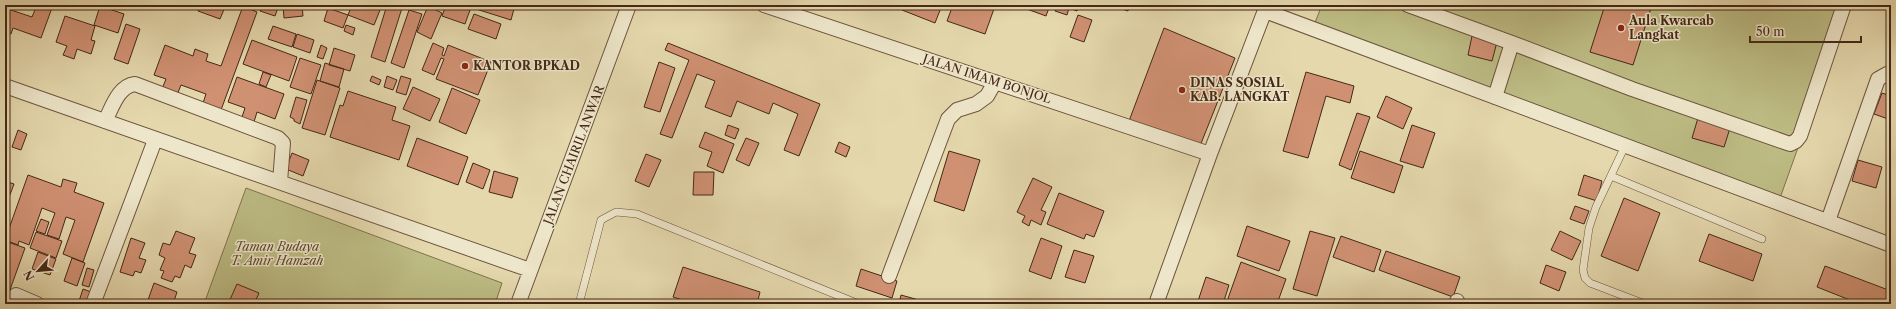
<svg xmlns="http://www.w3.org/2000/svg" width="1896" height="309" viewBox="0 0 1896 309" font-family="'Libre Caslon Text',serif">
<style>
.green{fill:#bdbc84;stroke:#80724e}
.building{fill:#d09173;stroke:#442818}
.lines{fill:none;stroke-linecap:round;stroke-linejoin:round}
.lane-casing{stroke:#6c543d;stroke-width:8}
.street-casing{stroke:#6c543d;stroke-width:16}
.lane{stroke:#eee6ca;stroke-width:7}
.street{stroke:#eee6ca;stroke-width:14}
.poi-dot{fill:#8f2418;stroke:#eee6ca;stroke-width:1.5}
.labels{text-anchor:middle;stroke-width:3;stroke-linejoin:round;paint-order:stroke}
.poi-label{font-size:12px;font-weight:bold;fill:#442818;stroke:#eee6ca;text-anchor:start}
.street-label{font-size:12px;fill:#442818;stroke:#eee6ca}
.park-label{font-size:12px;font-style:italic;fill:#5c462e;stroke:#eee6ca}
</style>
<rect width="100%" height="100%" fill="#e5d8ad"/>
<filter id="stains"><feTurbulence type="fractalNoise" baseFrequency=".005" numOctaves="4"/><feColorMatrix values="0 0 0 0 .2 0 0 0 0 .09 0 0 0 0 .02 0 0 0 .5 -.17"/></filter>
<radialGradient id="worn" r=".72"><stop offset=".6" stop-color="#630" stop-opacity="0"/><stop offset="1" stop-color="#630" stop-opacity=".3"/></radialGradient>
<path class="green" d="M1322 5H1849L1780 198 1314 25Z
M246 188 502 283 495 304H204Z"/>
<path class="building" d="M37 5H53L41 38 13 28 11 34 5 32V8L32 17Z
M200 5H220L225 7 220 19 198 11Z
M244 5H258L257 8Z
M262 5H279L275 16 260 11Z
M283 5H302L303 16 284 18Z
M352 5H382L374 25 348 15Z
M387 5 402 8 385 62 371 57Z
M446 5H455L470 10 465 24 442 16Z
M478 5H515L511 20 476 9Z
M905 5H942L935 23 902 10Z
M953 5 995 6 985 34 947 21Z
M1025 5H1050L1046 16 1024 8Z
M1057 5H1079L1077 11 1069 8 1067 15 1055 11Z
M1117 5H1130L1128 11 1116 7Z
M1605 5H1652L1633 65 1590 52Z
M100 6 124 14 118 33 94 25Z
M243 6 257 12 221 110 203 103 206 94 181 85 177 95 162 89 166 79 154 75 165 45 193 56 195 49 208 54 206 61 221 66Z
M428 6 442 13 431 39 417 32Z
M328 8 348 15 343 28 324 21Z
M409 10 422 14 404 68 391 63Z
M474 14 501 24 496 39 468 29Z
M1078 15 1092 20 1084 42 1070 37Z
M65 16 95 26 91 40 95 41 91 54 77 49 74 59 63 55 67 46 56 42Z
M126 24 140 29 128 64 114 59Z
M346 25 355 28 353 35 344 31Z
M273 26 296 34 292 47 268 39Z
M1164 28 1235 58 1200 146 1129 121Z
M297 34 314 40 310 53 293 47Z
M1472 36 1497 42 1492 61 1468 55Z
M252 40 297 57 289 81 243 64Z
M433 43 444 48 442 55 444 56 448 45 491 62 478 95 436 79 444 59 441 58 434 75 422 70Z
M668 43 820 104 799 156 784 150 798 114 773 103 769 114 737 101 731 117 705 107 715 81 697 74 672 138 660 134 689 60 665 50Z
M321 45 327 48 323 59 317 57Z
M334 48 355 55 350 71 329 65Z
M300 58 321 65 311 94 290 87Z
M659 62 675 68 660 112 644 107Z
M325 63 344 69 339 87 320 81Z
M263 72 271 75 266 87 259 84Z
M1306 72 1354 86 1350 103 1326 96 1308 158 1283 151Z
M372 76 381 80 379 85 370 81Z
M387 76 397 80 393 90 384 87Z
M401 76 411 79 406 95 396 92Z
M237 77 284 94 275 119 257 112 254 122 242 117 245 108 228 102Z
M317 80 340 88 325 135 302 128Z
M413 87 440 99 430 121 403 109Z
M452 88 480 100 466 134 439 122Z
M348 91 396 107 392 120 410 126 399 160 330 137 340 105 343 106Z
M1882 93 1891 96V120L1874 114Z
M1386 96 1412 108 1403 129 1377 117Z
M296 97 307 100 300 124 294 121V119L290 117Z
M1357 113 1370 117 1351 170 1339 165Z
M1698 118 1730 128 1724 147 1692 138Z
M728 125 739 129 735 139 725 135Z
M1412 125 1435 133 1423 168 1400 161Z
M18 130 27 134 21 150 12 147Z
M705 132 734 144 723 173 707 166 712 152 699 147Z
M417 138 468 157 458 185 407 166Z
M746 138 759 143 749 166 736 160Z
M839 142 850 147 846 157 835 152Z
M949 151 980 160 964 211 934 201Z
M1360 151 1403 166 1394 193 1351 178Z
M292 153 309 160 303 176 286 169Z
M646 154 661 160 649 187 635 181Z
M1858 160 1882 167 1876 188 1852 181Z
M473 163 490 170 483 189 466 182Z
M494 171 518 178 512 198 489 192Z
M694 172H714L713 195H693Z
M28 175 61 187 63 179 77 183 74 192 104 203 83 262 63 254 75 220 66 217 59 239 47 235 55 213 42 208 29 245 19 241 18 245 5 240Z
M1584 175 1602 181 1597 201 1578 195Z
M1033 178 1052 187 1041 210 1046 212 1041 225 1031 220 1029 226 1022 222 1025 216 1017 212Z
M1891 179V190L1888 189Z
M5 181 14 184 5 208Z
M1059 193 1104 211 1094 237 1086 234 1084 239 1047 224Z
M1624 198 1660 213 1638 271 1601 256Z
M1575 206 1589 211 1584 224 1570 219Z
M41 219 49 222 45 234 36 231Z
M1247 226 1290 241 1279 271 1237 256Z
M176 231 195 238 189 253 196 255 191 268 185 265 180 278 175 276 172 282 161 278 164 271 160 270 165 258 159 255 163 243 170 245Z
M1310 231 1335 238 1317 296 1293 289Z
M1560 231 1581 241 1572 260 1551 250Z
M36 232 62 241 56 258 30 248Z
M1709 234 1762 254 1753 281 1699 261Z
M1341 236 1381 250 1374 272 1333 257Z
M131 238 145 243 139 258 146 260 141 273 135 271 133 276 120 272Z
M1041 238 1062 246 1051 279 1029 271Z
M5 241 25 248 6 301H5Z
M1074 250 1094 256 1085 283 1065 277Z
M1386 251 1460 277 1453 297 1379 270Z
M38 252 56 259 50 275 32 269Z
M72 258 85 263 77 286 64 281Z
M1241 262 1286 279 1277 304H1226Z
M1546 265 1566 272 1559 291 1540 283Z
M1825 266 1891 291V304H1860L1817 287Z
M683 267 760 292 757 304H696L673 297Z
M87 268 94 270 89 287 82 285Z
M861 269 897 281 892 298 856 286Z
M1206 277 1229 285 1223 304H1197Z
M154 283 177 292 173 304H159L148 300Z
M237 284 259 293 254 304H228Z
M83 289 94 293 90 304H78Z
M901 295 933 304H899Z
M1817 301 1826 304H1816Z"/>
<g class="lines">
<defs>
<path id="lane" d="M1625 146 1596 207 1589 228 1583 270 1585 278 1590 283 1645 304
M1611 176 1762 239
M579 304 601 220 616 212 637 214 859 304"/>
<path id="street" d="M764 5 1210 154
M1408 5 1512 43 1632 89 1790 144 1796 141 1800 136 1844 5
M1265 11 1891 245
M5 86 530 270
M1495 97 1512 43
M105 121C112 108 118 86 135 84L278 138 283 143 280 182
M1828 221 1878 79 1887 74H1891
M889 276 948 119 957 110 976 104 987 96 995 82
M16 295 37 304
M93 304 155 140
M518 304 629 5
M1156 304 1210 154 1267 5
M1456 304 1457 301"/>
</defs>
<use href="#lane" class="lane-casing"/>
<use href="#street" class="street-casing"/>
<use href="#lane" class="lane"/>
<use href="#street" class="street"/>
</g>
<g class="poi-dot">
<circle cx="1621" cy="28" r="4"/>
<circle cx="465" cy="66" r="4"/>
<circle cx="1182" cy="90" r="4"/>
</g>
<g class="labels">
<g class="poi-label">
<text x="1629" y="25">Aula Kwarcab<tspan x="1629" dy="14">Langkat</tspan></text>
<text x="473" y="70">KANTOR BPKAD</text>
<text x="1190" y="87">DINAS SOSIAL<tspan x="1190" dy="14">KAB. LANGKAT</tspan></text>
</g>
<g class="street-label">
<text transform="translate(987 79) rotate(18)" y="4">JALAN IMAM BONJOL</text>
<text transform="translate(574 155) rotate(-69)" y="4">JALAN CHAIRIL ANWAR</text>
</g>
<g class="park-label">
<text x="277" y="251">Taman Budaya<tspan x="277" dy="14">T. Amir Hamzah</tspan></text>
</g>
</g>
<rect width="1896" height="309" fill="none" stroke="#e5d8ad" stroke-width="20"/>
<rect x="6" y="6" width="1884" height="297" fill="none" stroke="#442818" stroke-width="2"/>
<rect x="10" y="10" width="1876" height="289" fill="none" stroke="#442818"/>
<g transform="translate(38 271) rotate(243)" stroke="#eee6ca" stroke-width="3" paint-order="stroke">
<path d="M0-3L7 15L0 10L-7 15Z" fill="#442818"/>
<text y="-6" font-size="11" font-weight="bold" text-anchor="middle" fill="#442818">N</text>
</g>
<path d="M1750 36v6h111v-6" fill="none" stroke="#442818" stroke-width="2"/>
<text x="1756" y="36" font-size="12" fill="#442818" stroke="#eee6ca" stroke-width="3" paint-order="stroke">50 m</text>
<rect width="100%" height="100%" filter="url(#stains)"/>
<rect width="100%" height="100%" fill="url(#worn)"/>
</svg>
